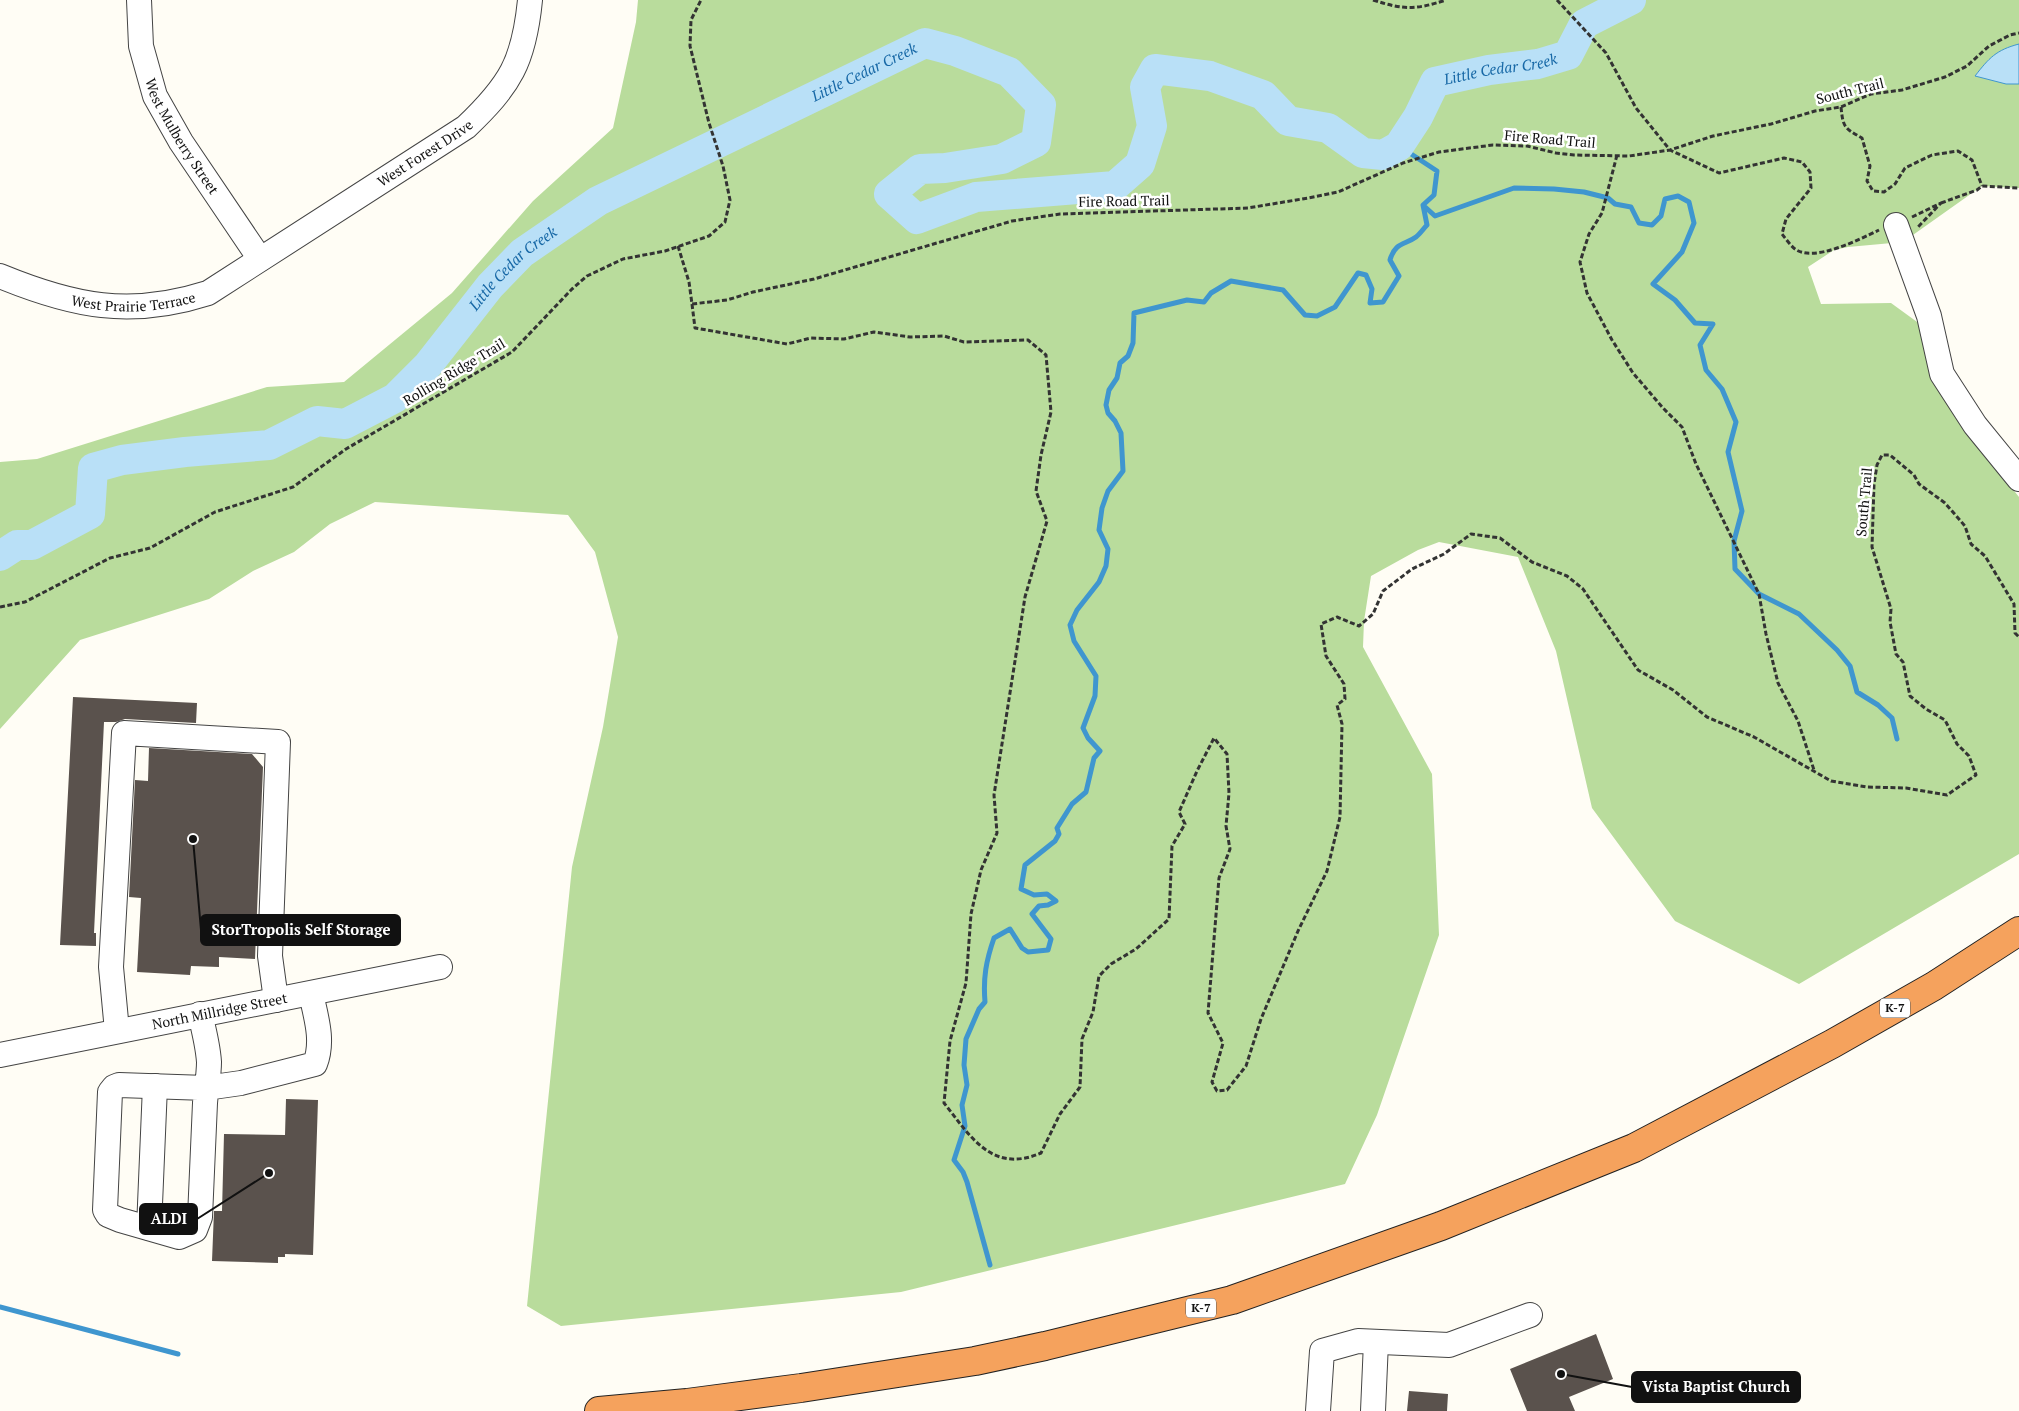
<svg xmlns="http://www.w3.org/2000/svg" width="2019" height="1411" viewBox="0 0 2019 1411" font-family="'PT Serif',serif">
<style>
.forest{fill:#b9dc9c}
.water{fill:#b9e0f7;stroke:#3f96cf}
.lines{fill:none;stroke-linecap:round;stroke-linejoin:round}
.stream{stroke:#3f96cf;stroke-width:5}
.river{stroke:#b9e0f7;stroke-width:30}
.building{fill:#5a524d}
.minor-casing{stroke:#444;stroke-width:26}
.highway-casing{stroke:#222;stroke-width:30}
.path{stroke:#333;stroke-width:3;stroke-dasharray:5 2.5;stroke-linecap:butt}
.minor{stroke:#fff;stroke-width:24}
.highway{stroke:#f5a25d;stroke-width:28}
.labels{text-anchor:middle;stroke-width:5;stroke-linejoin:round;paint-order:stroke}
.shield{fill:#fff;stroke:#585858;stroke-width:1}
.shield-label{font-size:12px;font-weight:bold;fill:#111}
.street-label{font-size:14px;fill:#111;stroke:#fff}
.water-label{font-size:15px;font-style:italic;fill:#1768a6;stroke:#fff}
.leader{fill:none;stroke:#111;stroke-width:2}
.callout-dot{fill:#111;stroke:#fff;stroke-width:2}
.callout{fill:#111;stroke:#111;stroke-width:2}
.callout-label{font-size:15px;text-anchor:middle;font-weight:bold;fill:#fff}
</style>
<rect width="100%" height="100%" fill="#fffdf5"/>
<path class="forest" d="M638 0H2019V188L1982 186 1903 242 1848 247 1834 250 1808 267 1821 304 1891 303 1924 327 1999 472 2019 497V854L1799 984 1675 921 1592 808 1556 651 1518 557 1439 542 1418 550 1371 576 1364 621 1363 647 1432 774 1439 935 1377 1115 1345 1184 901 1292 561 1326 527 1306 572 867 603 727 618 637 595 552 568 515 375 502 330 524 294 552 253 571 209 599 80 640 0 729V462L37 459 267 387 344 382 452 293 533 201 613 128 636 22Z"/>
<path class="water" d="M2019 44V84H2006L1975 76C1989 58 1996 50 2019 44Z"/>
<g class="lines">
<path class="stream" d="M1424 206 1435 216 1514 188 1554 189 1584 192 1608 198 1615 204 1631 207 1639 223 1652 225 1661 216 1665 199 1678 196 1689 202 1694 223 1682 252 1653 284 1675 300 1695 323 1713 324 1700 345 1706 370 1722 389 1736 422 1728 452 1742 511 1734 541 1735 569 1759 594 1799 614 1837 650 1850 666 1857 692 1878 705 1892 718 1897 739
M990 1265 967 1182 963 1172 954 1160 965 1126 962 1105 967 1085 964 1065 966 1039 979 1009 985 1002C983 978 986 961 994 938L1010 929 1022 948 1028 952 1048 950 1051 939 1032 914 1039 906 1048 905 1056 901 1047 894 1034 895 1021 889 1025 865 1055 841 1059 834 1057 828 1072 804 1086 792 1094 758 1100 751 1088 738 1083 728 1095 696 1096 676 1074 641 1070 625 1077 610 1099 582 1106 566 1108 549 1099 530 1102 508 1108 491 1123 471 1121 433 1115 421 1108 413 1106 405 1109 390 1117 378 1120 363 1128 356 1133 343 1134 313 1187 300 1204 302 1211 293 1231 281 1283 290 1305 315 1317 316 1335 307 1358 273 1366 275 1372 289 1370 303 1383 302 1399 276 1390 260C1395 242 1405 245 1416 237 1420 234 1424 228 1427 225L1423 205 1434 195 1437 171 1399 146
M0 1307 178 1354"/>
<path class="river" id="s1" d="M0 556 17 545H32L90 514 93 468 122 460 185 452 269 445 317 421 345 424 395 398 428 365 490 286 522 253 598 201 925 43 955 51 1009 72 1041 105 1036 142 1002 159 945 168 920 169 889 194 917 219 976 197 1115 186 1140 164 1152 126 1145 87 1155 69 1210 76 1263 95 1288 121 1328 128 1363 153 1383 155 1399 146 1418 117 1435 82 1489 70 1538 64 1568 55 1584 24 1631 0"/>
</g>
<path class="building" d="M73 697 197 703 196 723 125 719 116 722H104L94 933H96V946L60 945Z
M149 748 252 754 263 767 255 959 219 957V967L191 966 190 975 137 972 141 898 129 897 135 780 148 781Z
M286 1099 318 1100 313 1255 285 1254V1257H278V1263L212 1261 214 1211H222L224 1134 285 1135Z
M1596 1334 1613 1379 1569 1397 1575 1411H1527L1510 1369Z
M1409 1391 1448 1394 1447 1411H1407Z"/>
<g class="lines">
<defs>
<g id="minor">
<path id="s2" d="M139 0 141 46 155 96 181 142 260 259"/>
<path d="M1896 225 1929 316 1942 374 1975 425 2019 479"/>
<path id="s3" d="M0 276C73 306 130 318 208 293L466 127C510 85 524 62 530 0"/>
<path d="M200 1014C204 1030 208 1046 209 1062 209 1076 206 1090 205 1103L200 1217 195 1230 179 1237 120 1220 108 1215 105 1210 110 1092 114 1087 119 1085 206 1088 241 1083 315 1064C324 1041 316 1017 311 994"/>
<path d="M117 1031 111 967 124 733 278 742 270 956 276 1000"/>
<path id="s4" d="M0 1055 440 967"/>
<path d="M149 1228 155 1086"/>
<path d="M1318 1411 1322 1351 1358 1341 1449 1345 1530 1315"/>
<path d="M1373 1411 1376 1342"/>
</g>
<path id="highway" d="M599 1411 687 1403 801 1388 975 1361 1045 1346 1232 1300 1441 1226 1634 1148 1832 1044 1934 986 2019 931"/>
</defs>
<use href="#minor" class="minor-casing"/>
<use href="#highway" class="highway-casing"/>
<path class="path" d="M1373 0C1404 10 1415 10 1446 0
M1557 0 1606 53 1636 108 1670 150 1719 173 1784 158 1802 162 1810 172 1811 188 1786 219 1782 234C1786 239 1790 245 1795 249 1814 263 1860 239 1879 230
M1841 107C1843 127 1844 128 1862 138L1870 166 1867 181 1873 191 1884 192 1895 184 1905 168 1932 155 1958 151 1972 160 1982 186
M1617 155 1602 213 1589 234 1580 262 1587 293 1612 340 1633 373 1663 408 1682 427 1696 464 1759 594 1766 634 1778 683 1798 721 1814 770
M1941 203 1977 190 1982 186 2019 188
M1912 217 1941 203 1918 227
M678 246 689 282 692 304 727 300 753 292 814 279 1012 221 1060 214 1248 208 1308 198 1338 192 1403 163 1439 152 1493 145 1527 146 1556 153 1574 155 1629 156 1670 150 1713 136 1771 124 1815 111 1841 107 1871 94 1902 90 1945 77 1967 66 1989 46 2010 35 2019 33
M692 304 695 328 787 344 811 338 844 339 874 332 910 337 944 336 964 342 1028 340 1046 355 1051 412 1041 455 1036 491 1047 521 1025 597 994 795 997 833 981 870 971 914 966 983 950 1041 944 1103C971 1137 992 1174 1041 1153L1060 1114 1080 1087 1082 1039 1093 1012 1099 976 1111 964 1136 949 1169 919 1172 846 1185 824 1179 812 1197 771 1214 738 1227 754 1229 793 1226 826 1230 849 1219 878 1208 1013 1223 1043 1212 1082 1217 1091 1227 1090 1246 1066 1261 1019 1298 931 1327 871 1340 817 1342 724 1337 705 1345 699 1344 684 1326 656 1321 624 1337 617 1359 626 1373 614 1383 591 1412 569 1444 554 1471 534 1500 538 1532 562 1567 576 1583 589 1638 670 1673 690 1707 717 1754 737 1831 781 1867 787 1906 788 1947 795 1976 775 1969 756 1957 744 1945 720 1926 709 1910 696 1903 662 1896 654 1890 622 1891 609 1872 547 1874 484 1877 465 1882 455H1890L1914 475 1919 484 1945 503 1965 526 1971 544 1985 556 2014 604 2015 633 2019 637
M0 607 25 602 110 558 150 548 215 512 293 487 346 449 512 352 572 289 587 276 623 259 665 251 709 236 725 222 730 200 723 166 709 123 690 46 691 20 701 0"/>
<use href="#minor" class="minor"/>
<use href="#highway" class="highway"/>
</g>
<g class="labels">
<g class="shield">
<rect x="1880" y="998.5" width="30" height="19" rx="4"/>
<rect x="1186" y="1298.5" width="30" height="19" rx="4"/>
</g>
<g class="shield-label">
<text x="1895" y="1012">K-7</text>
<text x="1201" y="1312">K-7</text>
</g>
<g class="street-label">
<text transform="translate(1850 91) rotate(-14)" y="5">South Trail</text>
<text dy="5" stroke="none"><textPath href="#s2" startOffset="146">West Mulberry Street</textPath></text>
<text transform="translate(1550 139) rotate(5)" y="5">Fire Road Trail</text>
<text dy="5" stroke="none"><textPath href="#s3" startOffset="472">West Forest Drive</textPath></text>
<text transform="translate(1124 201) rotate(-1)" y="5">Fire Road Trail</text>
<text dy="5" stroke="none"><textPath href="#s3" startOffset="138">West Prairie Terrace</textPath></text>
<text transform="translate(454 372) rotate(-31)" y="5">Rolling Ridge Trail</text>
<text transform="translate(1864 502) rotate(-85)" y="5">South Trail</text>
<text dy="5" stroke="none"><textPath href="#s4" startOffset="224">North Millridge Street</textPath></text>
</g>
<g class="water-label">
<text dy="5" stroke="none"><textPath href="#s1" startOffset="2228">Little Cedar Creek</textPath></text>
<text dy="5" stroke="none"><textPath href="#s1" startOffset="1044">Little Cedar Creek</textPath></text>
<text dy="5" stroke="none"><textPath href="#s1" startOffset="639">Little Cedar Creek</textPath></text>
</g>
</g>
<path class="leader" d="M193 839L201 930M269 1173L197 1219M1561 1374L1632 1387"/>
<g class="callout-dot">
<circle cx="193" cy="839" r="5"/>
<circle cx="269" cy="1173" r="5"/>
<circle cx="1561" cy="1374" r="5"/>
</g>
<g class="callout">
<rect x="201" y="915" width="199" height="30" rx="5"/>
<rect x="140" y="1204" width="57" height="30" rx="5"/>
<rect x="1632" y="1372" width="168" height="30" rx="5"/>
</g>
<g class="callout-label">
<text x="301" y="935">StorTropolis Self Storage</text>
<text x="169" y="1224">ALDI</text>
<text x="1716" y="1392">Vista Baptist Church</text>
</g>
</svg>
